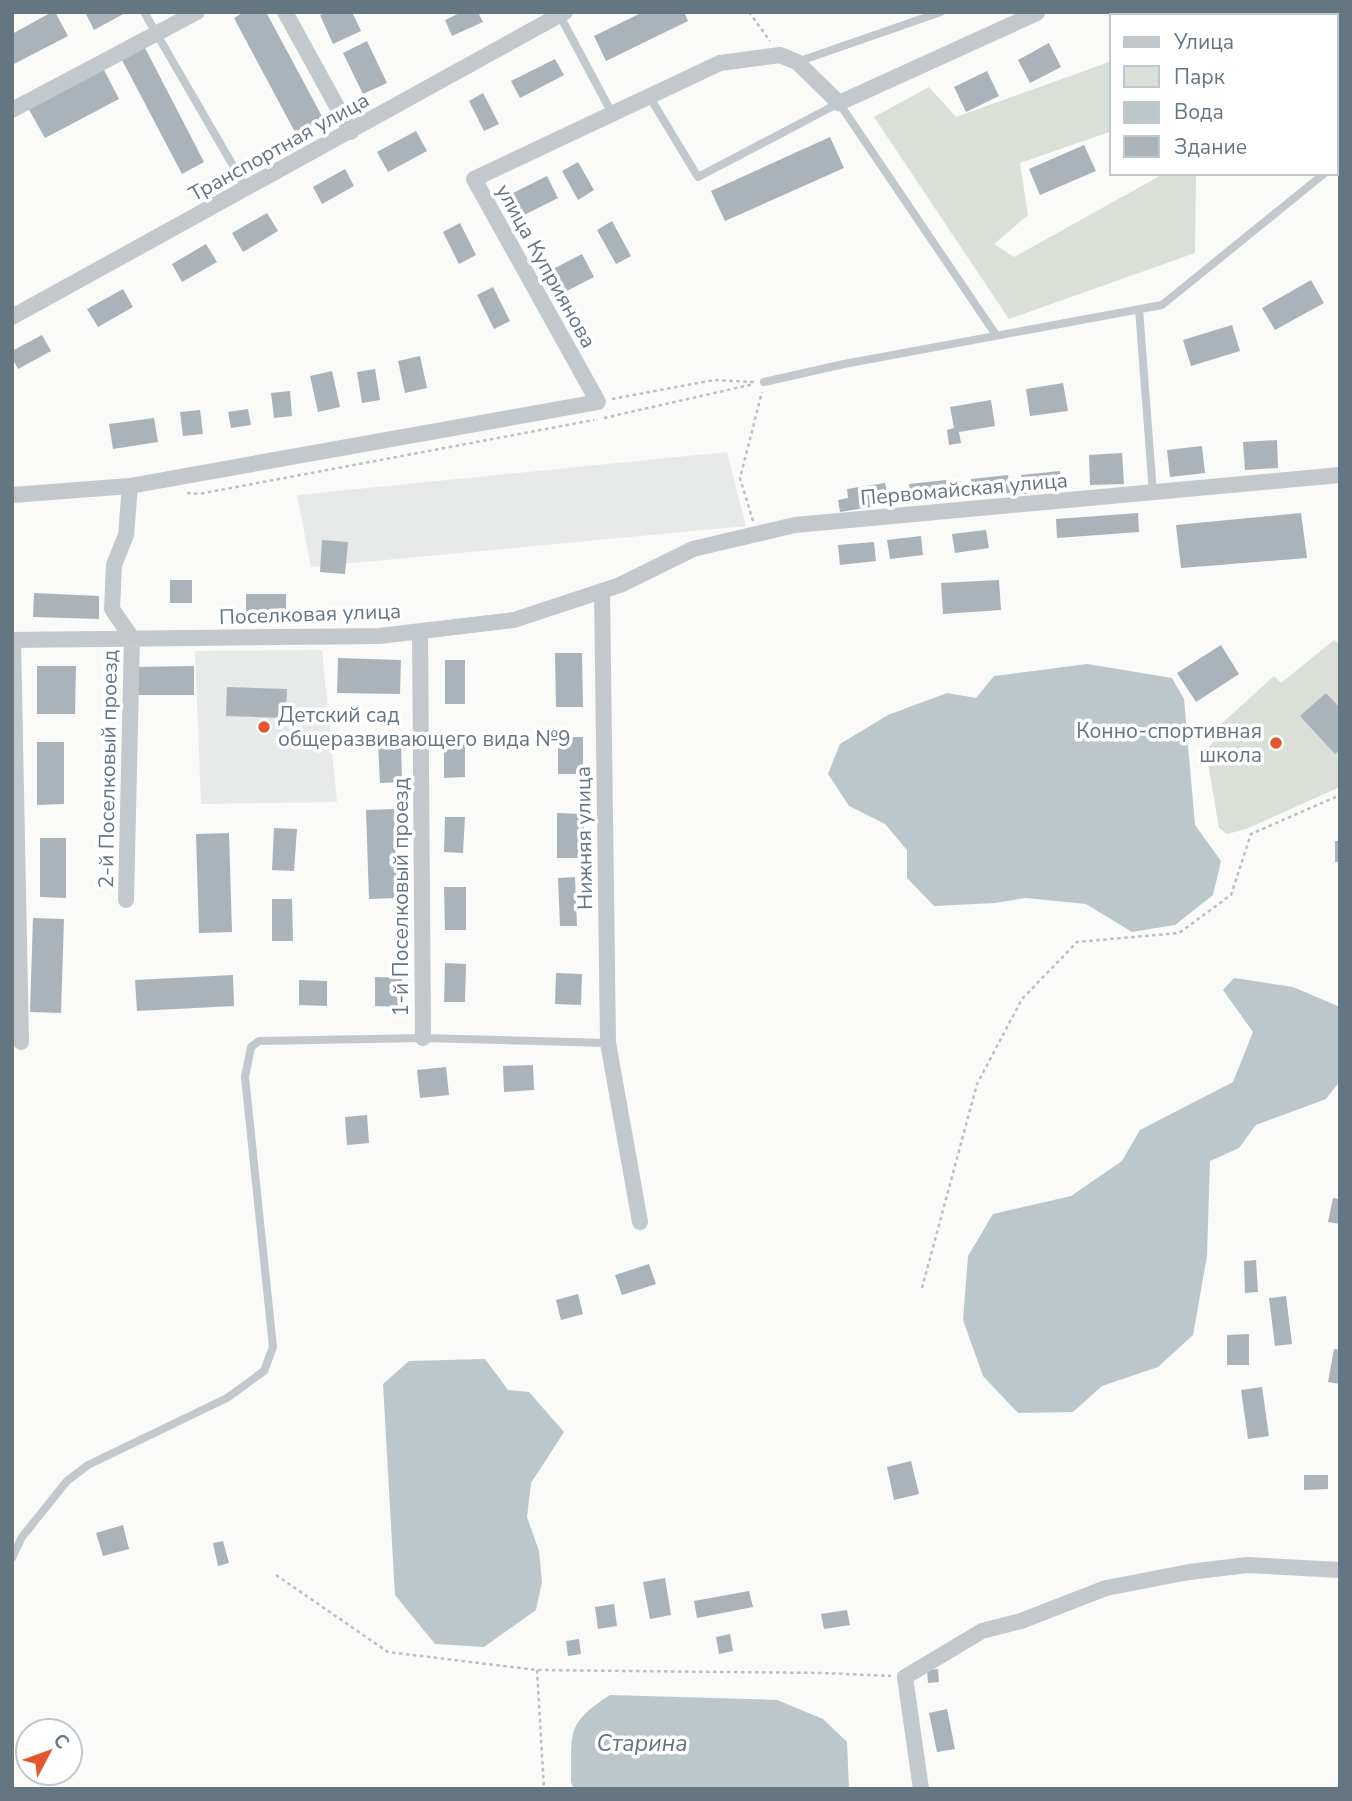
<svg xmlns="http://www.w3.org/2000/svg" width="1352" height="1801" viewBox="0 0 1352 1801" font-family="'Nunito Sans',sans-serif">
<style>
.built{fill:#e8e9e9}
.green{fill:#dadfd7}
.water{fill:#bbc7cb}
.building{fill:#aab3b9}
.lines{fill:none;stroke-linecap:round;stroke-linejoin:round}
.path{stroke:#bbbfc2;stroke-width:2.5;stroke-dasharray:3.5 3.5;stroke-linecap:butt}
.lane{stroke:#c3c8cc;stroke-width:8}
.street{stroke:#c3c8cc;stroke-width:16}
.poi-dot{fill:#e4572e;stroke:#fff;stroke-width:2.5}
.labels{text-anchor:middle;stroke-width:7;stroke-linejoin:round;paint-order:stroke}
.street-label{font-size:21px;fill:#657683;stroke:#fff}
.poi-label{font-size:21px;fill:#657683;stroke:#fff;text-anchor:start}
.water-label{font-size:23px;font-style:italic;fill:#60757c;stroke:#fff}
</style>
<rect width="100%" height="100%" fill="#fafaf8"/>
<path class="built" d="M727 452 746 526 311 567 297 495Z
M322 650 337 802 201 804 195 651Z"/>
<path class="green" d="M1112 61V131L1020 163 1028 215 994 244 1014 257 1165 173H1196L1195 253 1009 319 874 117 929 87 956 117Z
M1334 640 1340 644V787L1246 829 1227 834 1219 828 1206 751 1219 734V726L1274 676 1281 683Z"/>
<path class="water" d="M1087 664 1172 678 1184 699 1195 825 1221 861 1213 895 1175 925 1132 932 1086 904 1026 898 995 903 934 906 907 878V850L885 824 849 806 828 774 840 744 888 715 947 693 976 698 994 676Z
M1234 978 1293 987 1340 1007V1081L1326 1099 1256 1125 1239 1148 1210 1161 1207 1256 1193 1335 1158 1367 1102 1386 1073 1412 1018 1413 983 1376 963 1320 968 1256 993 1214 1071 1196 1122 1161 1140 1130 1233 1082 1253 1032 1223 990Z
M485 1359 508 1390 529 1392 564 1432 531 1483 527 1517 539 1551 542 1582 536 1610 484 1647 435 1644 395 1595 383 1384 409 1361Z
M610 1695 777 1700 823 1719 847 1742 849 1789H574L571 1782C572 1732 565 1724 610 1695Z"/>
<path class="building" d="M52 12H55L68 36 12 65V34Z
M85 12H127L94 30Z
M244 12H266L324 120 296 134 234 18Z
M327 12H352L361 31 333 44 320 15Z
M462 12H478L483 22 452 36 445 20Z
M643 12H684L688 21 606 61 594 36Z
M367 41 387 83 363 94 343 53Z
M1049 43 1061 67 1030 83 1018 60Z
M144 46 204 162 182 174 121 58Z
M555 59 564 75 520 98 511 81Z
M103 68 119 99 45 138 28 108Z
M987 71 999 96 966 112 954 87Z
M483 93 499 124 484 131 469 101Z
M416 131 427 151 388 172 377 152Z
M830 137 844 168 725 221 711 191Z
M1084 145 1096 171 1040 195 1029 169Z
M578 162 594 190 578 200 562 171Z
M345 169 354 186 322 204 313 187Z
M547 176 558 198 520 217 509 195Z
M267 213 278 231 243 252 232 233Z
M612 221 631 256 616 264 597 230Z
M460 223 476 255 459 264 443 232Z
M206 244 217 262 182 282 172 264Z
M582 254 594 277 561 294 549 271Z
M1311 280 1324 303 1275 330 1262 308Z
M493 287 510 321 494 329 477 295Z
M123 289 133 307 98 327 87 309Z
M1232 325 1240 351 1191 366 1183 340Z
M42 335 51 351 18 369 12 358V351Z
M420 356 427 388 405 393 398 361Z
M375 369 380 400 362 403 357 372Z
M332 371 340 407 318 412 310 376Z
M1063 383 1068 411 1030 416 1026 389Z
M290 391 292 416 274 418 271 393Z
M991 400 995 426 959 432 961 443 949 445 947 430 954 428 950 407Z
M248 409 251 425 231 428 228 412Z
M200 410 203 434 183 436 180 412Z
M154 418 158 442 113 449 109 424Z
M1277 440 1278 468 1245 470 1243 442Z
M1202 446 1205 473 1170 477 1167 450Z
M1122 453 1124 484 1090 485 1089 455Z
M1060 471 1062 490 1023 494 1021 475Z
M1008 475 1010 493 973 497 971 479Z
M946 480 949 497 911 502 909 484Z
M885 483 887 493 895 492 896 503 840 512 838 500 848 498 847 489Z
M1138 513 1139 532 1057 538 1056 519Z
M1301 513 1307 558 1181 568 1176 525Z
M986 530 989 548 955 553 952 534Z
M921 536 923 555 890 559 887 540Z
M322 540 348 542 345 574 320 572Z
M874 542 876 561 840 565 838 545Z
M170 580H192V603H170Z
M999 580 1001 610 943 614 941 583Z
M34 593 99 596V619L33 617Z
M246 594H286V616H246Z
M1221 645 1239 674 1196 702 1177 673Z
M555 653H582L583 707H556Z
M338 658 401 660 400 694 337 693Z
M445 660H465V704H445Z
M37 666H76L75 714H37Z
M194 666V695H133V667Z
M227 687 287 689 286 718 226 716Z
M1326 693 1340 708V750L1335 754 1300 716Z
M444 737H465V777L444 778Z
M558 737H583V774H558Z
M401 741 402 782 380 783 378 742Z
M37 742H64V804L37 805Z
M394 809 397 898 369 899 366 810Z
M557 813 584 814V858H557Z
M445 817H465L463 853 444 852Z
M274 828 297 829 294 871 272 870Z
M229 833 232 932 199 933 196 834Z
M40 838H66V898L40 897Z
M1335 841H1340V862H1335Z
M575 877 577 926H560L558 878Z
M444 887H466V930H445Z
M272 899H292L293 941H272Z
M33 918 64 919 61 1013 30 1012Z
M445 963 466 964 465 1002H444Z
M556 973 582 974 581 1005 555 1004Z
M233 975 234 1006 137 1011 135 980Z
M375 977 402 978 401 1007 375 1006Z
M299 980 327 981V1006L299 1005Z
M533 1065 534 1090 504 1092 503 1066Z
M446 1067 449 1095 420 1098 417 1070Z
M367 1115 369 1143 347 1145 345 1117Z
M1333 1198 1340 1199V1224L1328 1222Z
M1256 1260 1258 1292 1245 1293 1244 1261Z
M649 1264 656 1284 622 1295 615 1275Z
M578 1294 583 1314 561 1320 556 1300Z
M1286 1296 1292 1344 1275 1346 1269 1298Z
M1249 1334V1365H1227V1335Z
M1334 1349 1340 1350V1384L1328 1382Z
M1262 1387 1269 1436 1248 1439 1241 1390Z
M911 1461 919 1494 894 1500 887 1467Z
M1304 1475H1328V1489L1304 1490Z
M123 1525 129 1549 103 1556 96 1533Z
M223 1541 229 1563 218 1566 213 1543Z
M665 1578 671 1615 650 1619 643 1582Z
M749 1591 753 1607 697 1618 694 1601Z
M614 1604 617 1626 598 1629 595 1607Z
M847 1610 850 1625 824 1629 821 1614Z
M730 1634 733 1651 719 1654 716 1637Z
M579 1639 581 1654 568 1656 566 1641Z
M938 1669 939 1682 928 1683 927 1670Z
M947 1709 955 1749 937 1752 929 1713Z"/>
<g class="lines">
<path class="path" d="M749 12 770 41
M612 399 714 380 754 382
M604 418 754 384
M187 493 199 494 594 420
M753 521 740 478 762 392
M922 1288 977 1084 1022 999 1077 942 1179 933 1231 895 1251 834 1340 795
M276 1575 388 1652 537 1670 823 1673 891 1676
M537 1670 544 1789"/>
<path class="lane" d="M144 12 246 188
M1219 12 1223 16
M1315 12 1328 16
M560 16 613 115
M1289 16 1292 12
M1336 18 1340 19
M797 62 941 12
M649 96 698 177 839 103 996 335
M1336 162 1340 159
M1139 309 1153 493
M764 382 844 364 1162 305 1325 173
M12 1558 22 1537 67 1481 88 1465 227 1398 264 1371 273 1347 245 1077 251 1047 259 1041 423 1038 608 1043"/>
<path class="street" d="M285 12 351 132
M12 110 197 12
M12 317 565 12
M12 495 130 486 598 402 474 179 720 63 780 55 797 62 839 103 1037 13
M602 591 608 1043 640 1222
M420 631 423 1038
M12 640 379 636 514 620 620 585 693 549 795 525 1340 475
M13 640 21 1042
M126 900 132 638 112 609 114 565 126 535 130 486
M921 1789 905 1677 982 1631 1021 1621 1106 1588 1189 1572 1247 1565 1340 1570"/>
</g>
<g class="poi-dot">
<circle cx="264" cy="727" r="7"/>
<circle cx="1276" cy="743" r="7"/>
</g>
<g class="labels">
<g class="street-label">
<text transform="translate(279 147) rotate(-29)" y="7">Транспортная улица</text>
<text transform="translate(546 266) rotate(61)" y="7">улица Куприянова</text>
<text transform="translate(964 489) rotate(-5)" y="7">Первомайская улица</text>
<text transform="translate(310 614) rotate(-2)" y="7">Поселковая улица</text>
<text transform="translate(108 769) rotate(-89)" y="7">2-й Поселковый проезд</text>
<text transform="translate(584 838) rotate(-91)" y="7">Нижняя улица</text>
<text transform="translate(401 897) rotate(-90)" y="7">1-й Поселковый проезд</text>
</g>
<g class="poi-label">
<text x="278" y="722">Детский сад<tspan x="278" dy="24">общеразвивающего вида №9</tspan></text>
<text x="1262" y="738" text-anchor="end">Конно-спортивная<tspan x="1262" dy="24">школа</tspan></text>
</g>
<g class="water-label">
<text x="642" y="1751">Cтарина</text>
</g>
</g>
<rect width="1352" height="1801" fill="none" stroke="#657683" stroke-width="28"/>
<rect x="1110" y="14" width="228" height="161" fill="#ffffff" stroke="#c1c8cd" stroke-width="2"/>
<rect x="1124" y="37" width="35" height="10" fill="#c3c8cc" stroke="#c1c8cd" stroke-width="2"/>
<text x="1174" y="49" font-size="21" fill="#657683">Улица</text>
<rect x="1124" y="66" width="35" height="21" fill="#dadfd7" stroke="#c1c8cd" stroke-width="2"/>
<text x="1174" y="84" font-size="21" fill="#657683">Парк</text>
<rect x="1124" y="102" width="35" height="21" fill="#bbc7cb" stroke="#c1c8cd" stroke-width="2"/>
<text x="1174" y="119" font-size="21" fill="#657683">Вода</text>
<rect x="1124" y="136" width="35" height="21" fill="#aab3b9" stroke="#c1c8cd" stroke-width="2"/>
<text x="1174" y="154" font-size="21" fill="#657683">Здание</text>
<g transform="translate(49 1752) rotate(49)"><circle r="33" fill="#ffffff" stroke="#c1c8cd" stroke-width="2"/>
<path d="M0-5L12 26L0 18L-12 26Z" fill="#e4572e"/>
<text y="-10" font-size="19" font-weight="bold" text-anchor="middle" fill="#657683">С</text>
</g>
</svg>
